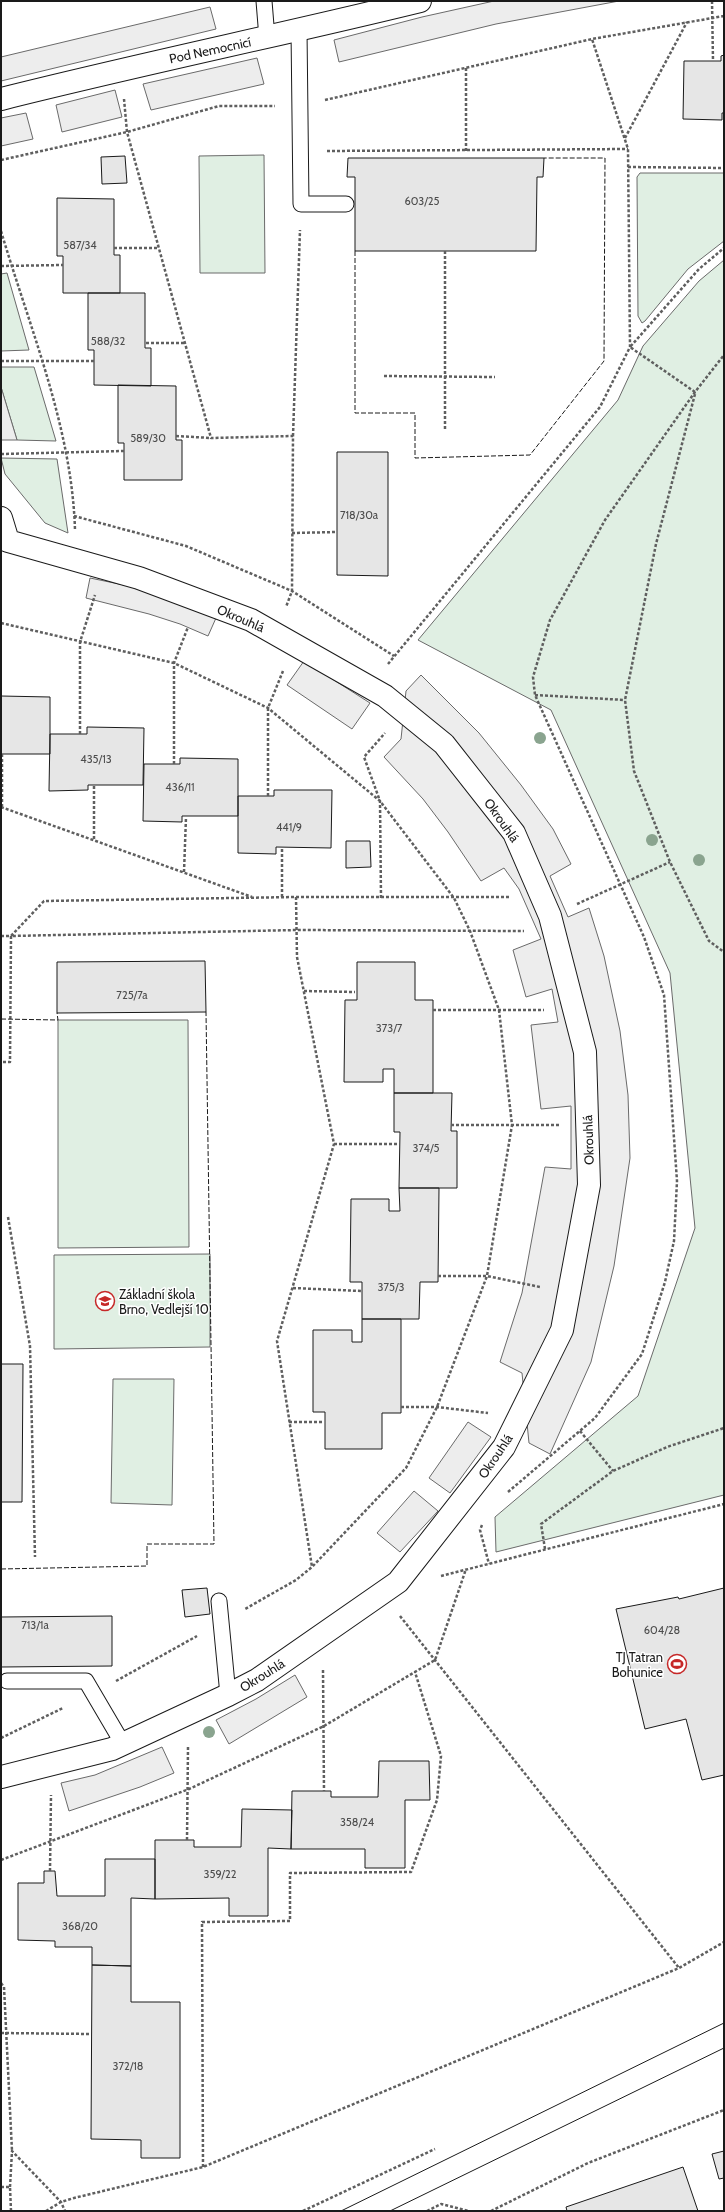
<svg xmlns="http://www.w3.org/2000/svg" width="725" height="2212" viewBox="0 0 725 2212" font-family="Cabin,sans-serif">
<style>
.green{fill:#e0efe3;stroke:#6a6a6a}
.parking{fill:#ededed;stroke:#6a6a6a}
.building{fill:#e6e6e6;stroke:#1a1a1a}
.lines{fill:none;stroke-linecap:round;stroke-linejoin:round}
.lane-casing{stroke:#1a1a1a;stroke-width:17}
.street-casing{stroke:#1a1a1a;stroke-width:24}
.path{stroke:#5f5f5f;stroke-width:2.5;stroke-dasharray:3 2;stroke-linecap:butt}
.lane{stroke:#fff;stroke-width:15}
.street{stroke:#fff;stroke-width:22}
.tram{stroke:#1a1a1a;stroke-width:1}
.fence{stroke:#1a1a1a;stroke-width:1;stroke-dasharray:5 2;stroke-linecap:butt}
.tree{fill:#8aa48f}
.labels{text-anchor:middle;stroke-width:3;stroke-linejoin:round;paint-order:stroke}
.number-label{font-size:11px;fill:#4d4d4d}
.street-label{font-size:13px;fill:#1a1a1a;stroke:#fff}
.poi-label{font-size:13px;fill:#1a1a1a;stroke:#fff;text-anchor:start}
</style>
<rect width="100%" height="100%" fill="#fff"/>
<path class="green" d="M264 155 265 273H200L199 156Z
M640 173H724V241L688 269 645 321 642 323 638 316 637 177Z
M724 260V1495L496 1552 495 1517 638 1396 695 1228 670 973 551 710 418 640 618 400 643 346 699 281Z
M7 273 29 350 1 351V274Z
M1 367H34L56 441 17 440 1 387Z
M1 458 57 459 68 533 45 523 5 474Z
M58 1020H188L189 1247 58 1248Z
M210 1254V1347L54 1349V1255Z
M113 1379H174L172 1505 111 1503Z"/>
<path class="parking" d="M494 1H619L496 24 339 62 334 40 422 17Z
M210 7 216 29 1 81V57Z
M257 58 264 84 151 110 143 84Z
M115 90 122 117 62 132 56 105Z
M26 113 33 139 1 146V118Z
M1 387 17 440H1Z
M90 578 153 591 216 618 208 636 180 624 149 614 86 598Z
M304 661 370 703 352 729 287 685Z
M421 675 479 733 521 785 553 829 571 864 550 876 568 917 589 908 604 956 620 1031 628 1095 630 1158 614 1266 591 1362 550 1454 529 1443 522 1373 500 1362 522 1293 545 1167 571 1169V1106L541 1109 531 1025 558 1022 552 989 526 997 513 950 541 939 519 889 504 868 481 881 448 832 423 799 384 757 401 739 406 691Z
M468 1422 491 1437 450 1493 429 1478Z
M414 1491 438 1511 400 1552 377 1533Z
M295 1675 307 1697 229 1744 216 1720 256 1699Z
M162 1747 174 1773 140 1787 69 1811 61 1783 95 1775Z"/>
<path class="building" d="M724 55V113H722V120L683 119 684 61H721V56Z
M125 156 127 183 102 184 101 157Z
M348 158H544L543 177H537L536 251H355V177H347Z
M57 198 114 199V255H120V293H63V256H57Z
M88 293H145V348H151V386L94 385V350H88Z
M118 385 176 386V440H182V480H124V443H118Z
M337 452H388V576L337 575Z
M1 696 50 697V754H1Z
M87 727 144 728 143 785H88V790L49 791 50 734H87Z
M180 758 238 759V816H182V822L143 821 144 764H180Z
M274 790H332L331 848 276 847V854L238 853V796H274Z
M346 841H370L371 867 346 868Z
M205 961 206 1012 57 1013V962Z
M357 962H415V1000H433V1093H394V1069H383V1082H344L345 1000H357Z
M394 1093H452L451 1131H457V1188H399L400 1132H394Z
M399 1188H439L438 1282H420L419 1319H362V1282H350L351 1199H389V1211H400Z
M362 1319H401V1413H382V1449H325V1412H313V1330H352V1342H362Z
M1 1364H23L22 1502H1Z
M207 1588 210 1614 185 1617 182 1590Z
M724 1588V1775L702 1780 686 1719 645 1729 616 1609 678 1597 679 1599Z
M112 1616V1666L1 1667V1617Z
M379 1761H429L430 1800H405V1868H365V1849H291L292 1791H331V1797H378Z
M242 1809 292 1810 291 1849 268 1848V1916H229V1898L155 1899V1840H194V1847H241Z
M105 1859H155V1899L131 1898V1966L92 1965V1947H55V1941L18 1940V1883H44V1871H55L57 1896H105Z
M92 1965 131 1966V2002H180V2158H141V2140L91 2139Z
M724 2151V2178L719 2179 712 2154Z
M683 2167 698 2211H567L566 2207Z"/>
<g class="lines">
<defs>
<path id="lane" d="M264 1 267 38
M299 30 301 204H346
M219 1601 228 1695
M7 1681H86L123 1744"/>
<path id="street" d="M1 99C140 64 281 35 420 1
M1 518 8 541 139 578 251 620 385 696 444 744 514 833 550 916 585 1052 589 1185 562 1330 504 1447 398 1582 257 1680 228 1695 112 1749 1 1777"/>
</defs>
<use href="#lane" class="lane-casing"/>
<use href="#street" class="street-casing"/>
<path class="path" d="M712 1 713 61
M124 99 127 132 211 438 293 436 292 591 286 607
M325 100 592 39 724 16
M625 138 687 22
M327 151 628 149
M466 151V68
M1 160 127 132 219 106H275
M628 167 724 168
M1 231C30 329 72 428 75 530
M114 248H159
M1 266 63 265
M146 343H185
M1 361H94
M384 376 495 377
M695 392 630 347 699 269 724 248
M695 394 656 544 625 700 634 771 670 862 709 941 724 952
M445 429V251
M176 436 211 438
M293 436 300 230
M1 454 124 451
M74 516 186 546 292 591 394 656
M292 533 337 532
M1 623 174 663 268 708 380 801 454 898 470 931 499 1010 512 1125 487 1276 437 1407 406 1468 312 1567 296 1580 245 1609
M388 664 600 407 630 347 628 149 592 39
M535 695 625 700
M80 734V642L95 595
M2 754V807
M174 764V663L188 627
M268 796V708L283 671
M1 807 252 897
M94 839V786
M282 849V897
M184 872 186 817
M296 897 297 957 334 1144 277 1341 312 1567
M509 897H296L44 901 11 936 297 930 524 931
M381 898 380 801 364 757 385 733
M577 904 670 862
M1 936H11L10 1062H1
M304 991 355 992
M433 1010H544
M451 1125H559
M334 1144H398
M8 1217 30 1346 35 1557
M438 1276H487L540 1287
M293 1288 361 1291
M401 1407H437L488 1413
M289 1422H324
M580 1431 613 1471
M508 1492 595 1418 642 1354 665 1282 674 1241 677 1181 664 995 644 937 535 695 533 677 550 620 605 520 695 392 724 355
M482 1525 480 1530 489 1564
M545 1549 541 1524 613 1471 667 1447 724 1428
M441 1576 724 1504
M400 1616 679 1968
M323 1670 324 1791
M116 1681 197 1636
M1 1738 63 1708
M187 1840 188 1747
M1 1860 189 1789 324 1726 435 1660 466 1569
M50 1871 51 1795
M1 1983 4 1987 12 2151
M1 2033 91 2034
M203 2167 202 1922 290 1921V1873L411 1872 437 1800 441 1756 415 1672
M1 2187H10L11 2211
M10 2187 12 2151 61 2202 65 2211
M46 2211 61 2202 74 2198 203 2167 679 1968 724 1942
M303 2211 435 2149
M427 2211 441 2204 469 2211
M491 2211 588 2163 724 2110"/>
<use href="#lane" class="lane"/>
<use href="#street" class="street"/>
<path class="tram" d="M341 2211 724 2023
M390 2211 724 2048"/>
<path class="fence" d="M355 251V413H415V458L530 455 604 361 605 158H544
M1 1019 58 1020 57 1013
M1 1569 147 1566V1544H214L206 1012"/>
</g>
<g class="tree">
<circle cx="540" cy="738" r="6"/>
<circle cx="652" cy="840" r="6"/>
<circle cx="699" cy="860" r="6"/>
<circle cx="209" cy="1732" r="6"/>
</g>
<defs>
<symbol id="school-ring" viewBox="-11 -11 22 22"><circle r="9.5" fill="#fff" stroke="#c62828" stroke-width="1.5"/><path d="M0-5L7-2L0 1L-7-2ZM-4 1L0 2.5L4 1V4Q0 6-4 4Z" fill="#c62828"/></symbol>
<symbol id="stadium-ring" viewBox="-11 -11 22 22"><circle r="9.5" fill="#fff" stroke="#c62828" stroke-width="1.5"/><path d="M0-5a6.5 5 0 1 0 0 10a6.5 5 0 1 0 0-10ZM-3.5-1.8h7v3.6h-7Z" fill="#c62828"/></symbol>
</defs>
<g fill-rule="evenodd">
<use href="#school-ring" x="94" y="1290" width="22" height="22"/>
<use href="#stadium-ring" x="666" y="1653" width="22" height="22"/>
</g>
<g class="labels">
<g class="number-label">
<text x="422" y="205">603/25</text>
<text x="80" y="249">587/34</text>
<text x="108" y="345">588/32</text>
<text x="148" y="442">589/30</text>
<text x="359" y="519">718/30a</text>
<text x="96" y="763">435/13</text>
<text x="180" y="791">436/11</text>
<text x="289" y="831">441/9</text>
<text x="132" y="999">725/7a</text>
<text x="389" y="1032">373/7</text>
<text x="426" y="1152">374/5</text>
<text x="391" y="1291">375/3</text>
<text x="35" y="1629">713/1a</text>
<text x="662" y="1634">604/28</text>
<text x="357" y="1826">358/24</text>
<text x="220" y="1878">359/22</text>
<text x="80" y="1930">368/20</text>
<text x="128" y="2070">372/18</text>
</g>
<g class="street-label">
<text transform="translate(210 50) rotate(-12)" y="5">Pod Nemocnicí</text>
<text transform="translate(241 618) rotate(23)" y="5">Okrouhlá</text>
<text transform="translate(502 820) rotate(55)" y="5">Okrouhlá</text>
<text transform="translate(588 1140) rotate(-92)" y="5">Okrouhlá</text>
<text transform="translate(495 1456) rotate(-56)" y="5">Okrouhlá</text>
<text transform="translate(262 1675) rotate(-32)" y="5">Okrouhlá</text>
</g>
<g class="poi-label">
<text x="119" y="1299">Základní škola<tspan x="119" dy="15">Brno, Vedlejší 10</tspan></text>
<text x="663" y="1662" text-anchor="end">TJ Tatran<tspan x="663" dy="15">Bohunice</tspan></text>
</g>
</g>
<rect width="725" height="2212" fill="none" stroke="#1a1a1a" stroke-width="4"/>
</svg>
